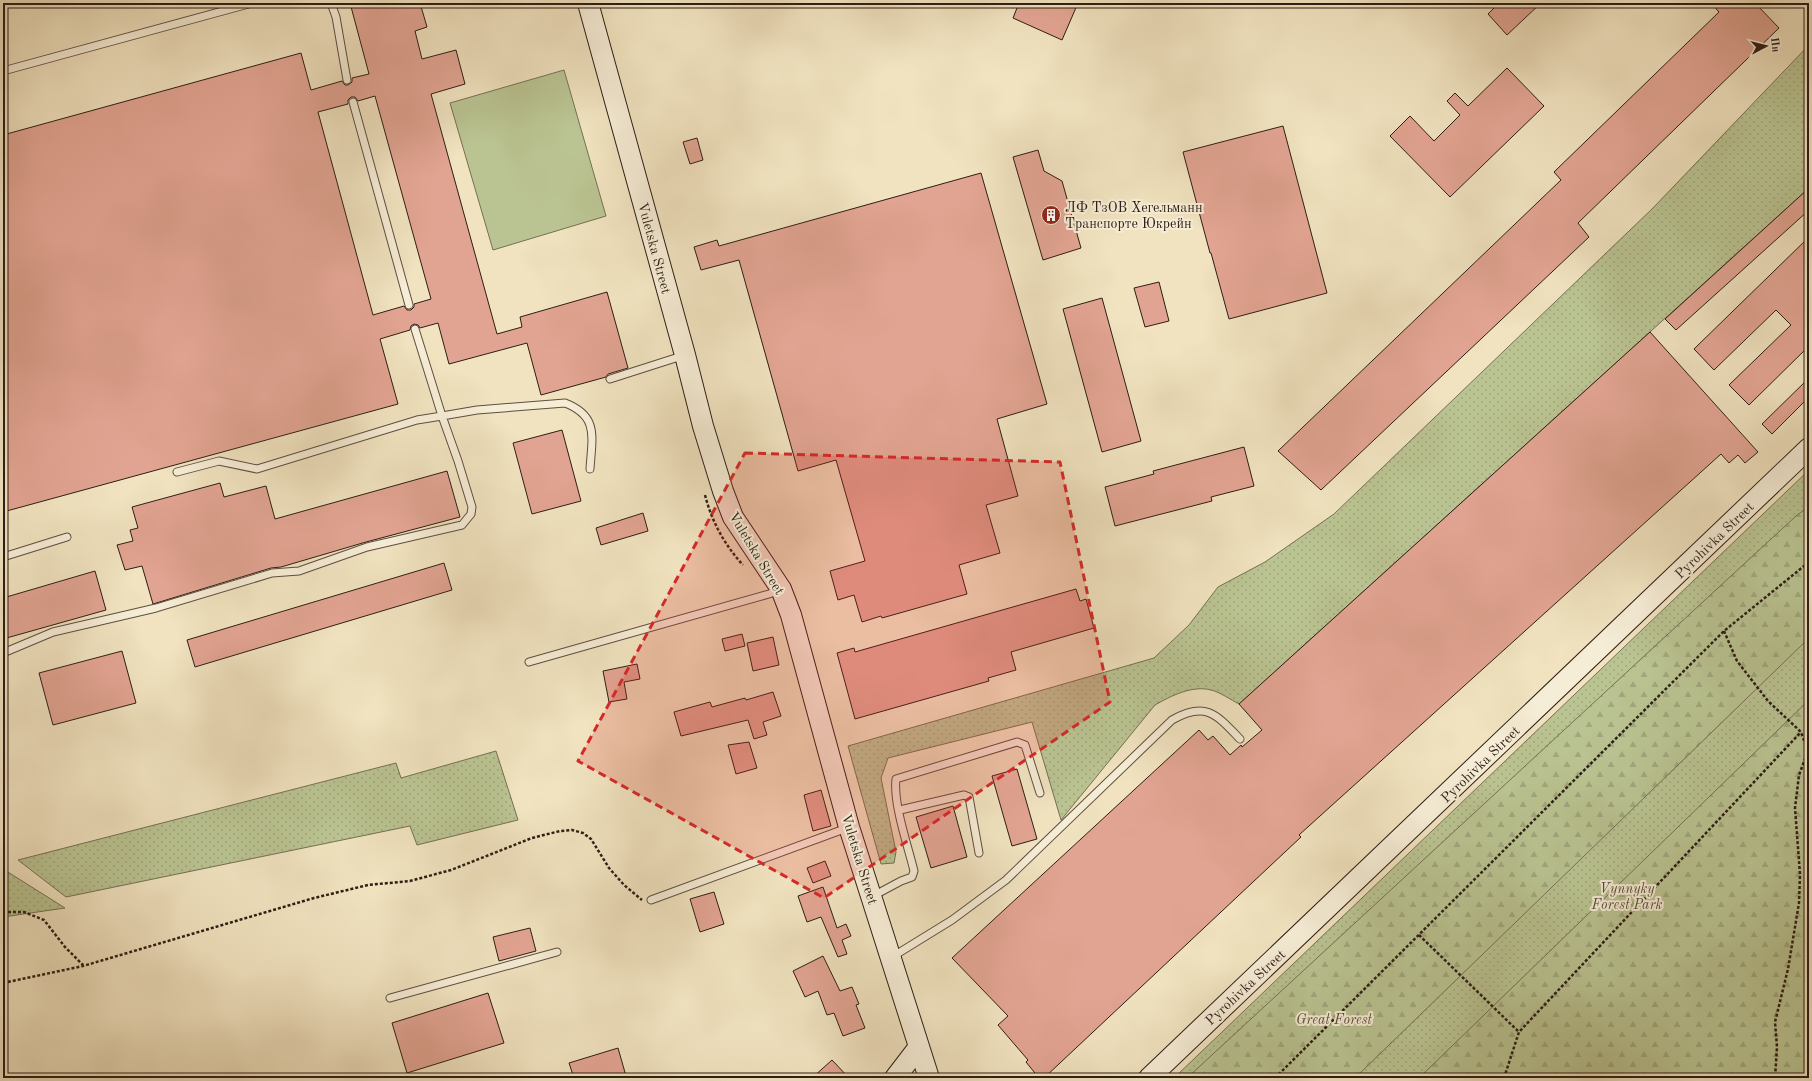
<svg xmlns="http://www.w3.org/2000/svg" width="1812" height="1081" viewBox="0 0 1812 1081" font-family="'Old Standard TT',serif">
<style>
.grass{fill:url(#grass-dots);stroke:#747054}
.forest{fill:url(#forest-firs);stroke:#747054}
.garden{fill:#bac492;stroke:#747054}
.building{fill:#e2a492;stroke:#2d1d15;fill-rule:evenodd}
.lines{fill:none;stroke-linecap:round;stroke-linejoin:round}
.lane-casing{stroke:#5e4e40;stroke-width:9}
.secondary-casing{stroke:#2d1d15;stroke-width:22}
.path{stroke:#2d1d15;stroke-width:2.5;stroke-dasharray:3 2;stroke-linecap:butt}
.lane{stroke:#f6edd6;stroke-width:7}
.secondary{stroke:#f6edd6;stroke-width:20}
.marked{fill:#d62828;fill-opacity:0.2;stroke:#d62828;stroke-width:3;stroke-dasharray:8 5;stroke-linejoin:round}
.labels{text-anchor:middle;stroke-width:4;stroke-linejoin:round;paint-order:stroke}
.poi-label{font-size:14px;fill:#2d1d15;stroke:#f6edd6;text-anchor:start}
.street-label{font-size:14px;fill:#2d1d15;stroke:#f6edd6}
.park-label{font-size:14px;font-style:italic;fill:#574f3a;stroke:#f6edd6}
</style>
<defs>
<pattern id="grass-dots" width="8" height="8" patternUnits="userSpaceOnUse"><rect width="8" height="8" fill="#bac492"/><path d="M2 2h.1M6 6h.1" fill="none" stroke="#a0a87d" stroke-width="1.8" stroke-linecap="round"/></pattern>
<pattern id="forest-firs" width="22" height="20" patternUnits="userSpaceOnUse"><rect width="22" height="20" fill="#bac492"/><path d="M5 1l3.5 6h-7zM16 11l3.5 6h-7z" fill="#a0a87d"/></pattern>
</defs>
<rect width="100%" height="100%" fill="#f1e3c0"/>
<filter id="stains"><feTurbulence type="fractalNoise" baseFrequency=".005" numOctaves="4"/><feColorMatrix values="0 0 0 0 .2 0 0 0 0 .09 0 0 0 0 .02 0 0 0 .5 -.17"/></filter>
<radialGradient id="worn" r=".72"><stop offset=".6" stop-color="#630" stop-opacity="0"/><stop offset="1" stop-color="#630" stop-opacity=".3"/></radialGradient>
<path class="grass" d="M1809 45V188L1239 704C1231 700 1220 692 1211 690 1192 685 1171 696 1155 705L1061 820 1032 722 888 758 881 778 896 852 894 863 881 864 848 746 1154 658 1189 625 1218 587 1265 562 1334 514 1653 208Z
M1809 470V1078H1174Z
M496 751 518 820 417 845 410 826 66 897 18 860 396 763 401 778Z
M3 869 65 908 3 917Z"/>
<path class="forest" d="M1809 506V638L1355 1078H1187L1796 516Z
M1809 700V1078H1419Z"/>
<path class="garden" d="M564 70 606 216 493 250 450 103Z"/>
<path class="building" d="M350 3H420L427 27 415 31 422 59 456 50 465 84 431 94 497 334 522 327 520 317 607 292 628 368 608 374 606 377 541 395 527 343 449 364 438 323 420 328 418 325 414 324 411 326 410 330 380 339 398 404 3 512V135L301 53 311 90 342 81 345 85H348L352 82V78L369 74ZM375 96 431 299 414 304V307L411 310H407L404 306 373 315 318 112 348 104V100L351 97H355L358 101Z
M1019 3H1078L1062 40 1013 18Z
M1499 3H1541L1507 35 1488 14Z
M1711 3H1755L1779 28 1578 223 1589 237 1321 490 1278 451 1561 180 1554 172 1719 12Z
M1507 68 1544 106 1450 197 1390 136 1410 116 1434 141 1460 115 1447 101 1455 93 1468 106Z
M1283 126 1327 293 1229 319 1211 253H1210L1183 152Z
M697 138 703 160 690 164 683 142Z
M1038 150 1044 171 1062 181 1081 248 1043 260 1013 157Z
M981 173 1047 404 997 419 1018 496 986 505 1000 553 959 565 967 594 882 618 881 616 862 622 854 595 838 600 830 571 865 561 836 460 798 471 739 260 701 270 694 247 717 240 719 246Z
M1809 188V210L1676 330 1665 319Z
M1809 237V346L1749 405 1729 385 1791 325 1776 310 1714 370 1694 349Z
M1159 282 1169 321 1145 327 1134 288Z
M1102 298 1141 441 1102 452 1063 309Z
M1650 332 1758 452 1745 463 1738 455 1729 463 1721 454 1299 835 1301 837 1044 1078H1039L1026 1062 1028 1060 998 1025 1008 1016 952 958 1199 730 1208 740 1213 736 1230 755 1241 745 1242 747 1262 730 1239 704Z
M1809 378V397L1772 434 1762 424Z
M562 430 581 501 532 514 513 443Z
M1244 447 1254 486 1211 497 1212 501 1115 526 1105 487 1154 474 1153 471Z
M447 471 460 517 366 542 281 567 271 568 153 604 142 566 125 570 117 545 133 541 130 530 138 528 132 507 220 483 224 497 266 486 275 519Z
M643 513 648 531 601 545 596 528Z
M444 563 452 590 195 667 187 640Z
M95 571 106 610 3 639V598Z
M1076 589 1080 601 1086 599 1094 628 1011 652 1016 670 988 678 989 681 855 719 837 653 854 648 855 652Z
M742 634 745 646 725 651 722 639Z
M773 637 779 665 753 671 747 643Z
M122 651 136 703 53 725 39 673Z
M637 664 640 679 624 682 627 699 609 702 603 671Z
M773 692 781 716 763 722 767 735 754 739 748 720 681 736 674 712 710 702 712 707 745 698 746 700Z
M749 742 757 768 736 774 728 745Z
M1017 769 1037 839 1012 846 992 776Z
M821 790 831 826 813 831 804 795Z
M953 806 967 857 931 868 916 817Z
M825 861 831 876 813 883 807 868Z
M823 887 837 928 846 924 851 936 842 940 847 954 838 957 821 917 807 922 798 896Z
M714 892 724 924 700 932 690 899Z
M530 928 536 951 499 961 493 937Z
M823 956 840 991 852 987 859 1004 856 1005 865 1028 843 1036 834 1013 827 1015 818 991 805 997 793 971Z
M488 993 504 1043 407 1073 392 1023Z
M618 1048 626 1076 619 1078H574L569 1063Z
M832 1060 849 1078H812Z"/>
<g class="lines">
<defs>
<path id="lane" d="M331 3 336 17 347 80
M3 71 252 3
M353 102 409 305
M415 329 442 416 477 410 565 403C599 416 592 437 590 469
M610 379 685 355
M3 557 67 537
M3 653 53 632 156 608 272 573 299 571 367 547 462 525 471 514 472 507 458 461 442 416 417 420 257 469 219 461 177 472
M529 662 769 594 780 590
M900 810 964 795 969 797 979 853
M873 896 901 881 912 877 914 871C908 846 893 804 896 779L1017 742 1025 745 1040 793
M651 900 847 828
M892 957 952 920 1006 880 1172 720C1206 701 1216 714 1240 739
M390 998 557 952"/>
<path id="secondary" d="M588 3 685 355 703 426 723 491 733 517 781 589 791 615 849 827 929 1078
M895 1078 918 1048
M1149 1078 1809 448"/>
</defs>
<use href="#lane" class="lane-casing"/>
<use href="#secondary" class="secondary-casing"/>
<path class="path" d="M705 495C712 522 724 544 743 565
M1724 631 1737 661 1768 701 1801 732 1806 746 1805 759 1799 775 1795 808 1800 874 1799 903 1788 969 1775 1022 1777 1047 1775 1078
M3 912H24L44 920 65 947 83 965
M1419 935 1519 1032
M3 983 83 966 314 898 368 885 410 881 451 870 532 838 560 831 572 830 583 833 591 839 609 868 624 885 642 900
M1275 1078 1724 631 1809 562
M1504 1078 1519 1032 1801 732"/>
<use href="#lane" class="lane"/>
<use href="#secondary" class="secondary"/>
</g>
<path class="marked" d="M745 453 1060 462 1110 702 824 898 578 761Z"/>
<defs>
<symbol id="building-disc" viewBox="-11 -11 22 22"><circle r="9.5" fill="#8f2418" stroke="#f6edd6"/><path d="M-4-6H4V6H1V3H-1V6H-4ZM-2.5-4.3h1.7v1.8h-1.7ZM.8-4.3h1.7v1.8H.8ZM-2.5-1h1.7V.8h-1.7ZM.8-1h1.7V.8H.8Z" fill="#fff"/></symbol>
</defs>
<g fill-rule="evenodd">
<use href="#building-disc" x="1040" y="204" width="22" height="22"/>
</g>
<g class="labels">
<g class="poi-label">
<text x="1065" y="212">ЛФ ТзОВ Хегельманн<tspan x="1065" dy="16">Транспорте Юкрейн</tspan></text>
</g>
<g class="street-label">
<text transform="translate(655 248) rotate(75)" y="5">Vuletska Street</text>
<text transform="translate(1714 540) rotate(-44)" y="5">Pyrohivka Street</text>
<text transform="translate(757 553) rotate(59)" y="5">Vuletska Street</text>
<text transform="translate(1480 764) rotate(-44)" y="5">Pyrohivka Street</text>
<text transform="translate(860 859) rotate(73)" y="5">Vuletska Street</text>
<text transform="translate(1245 987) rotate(-43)" y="5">Pyrohivka Street</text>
</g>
<g class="park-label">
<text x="1627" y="893">Vynnyky<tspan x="1627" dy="16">Forest Park</tspan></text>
<text x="1334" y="1024">Great Forest</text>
</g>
</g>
<rect width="1812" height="1081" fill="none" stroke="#f1e3c0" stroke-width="16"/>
<rect x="4" y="4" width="1804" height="1073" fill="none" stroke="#2d1d15" stroke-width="2"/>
<rect x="8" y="8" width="1796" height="1065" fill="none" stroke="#2d1d15"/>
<g transform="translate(1766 46) rotate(83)" stroke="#f6edd6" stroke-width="3" paint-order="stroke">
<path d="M0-3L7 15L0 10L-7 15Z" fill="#2d1d15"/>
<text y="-6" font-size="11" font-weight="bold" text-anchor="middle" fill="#2d1d15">Пн</text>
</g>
<rect width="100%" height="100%" filter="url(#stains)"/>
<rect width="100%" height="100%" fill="url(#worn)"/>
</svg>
